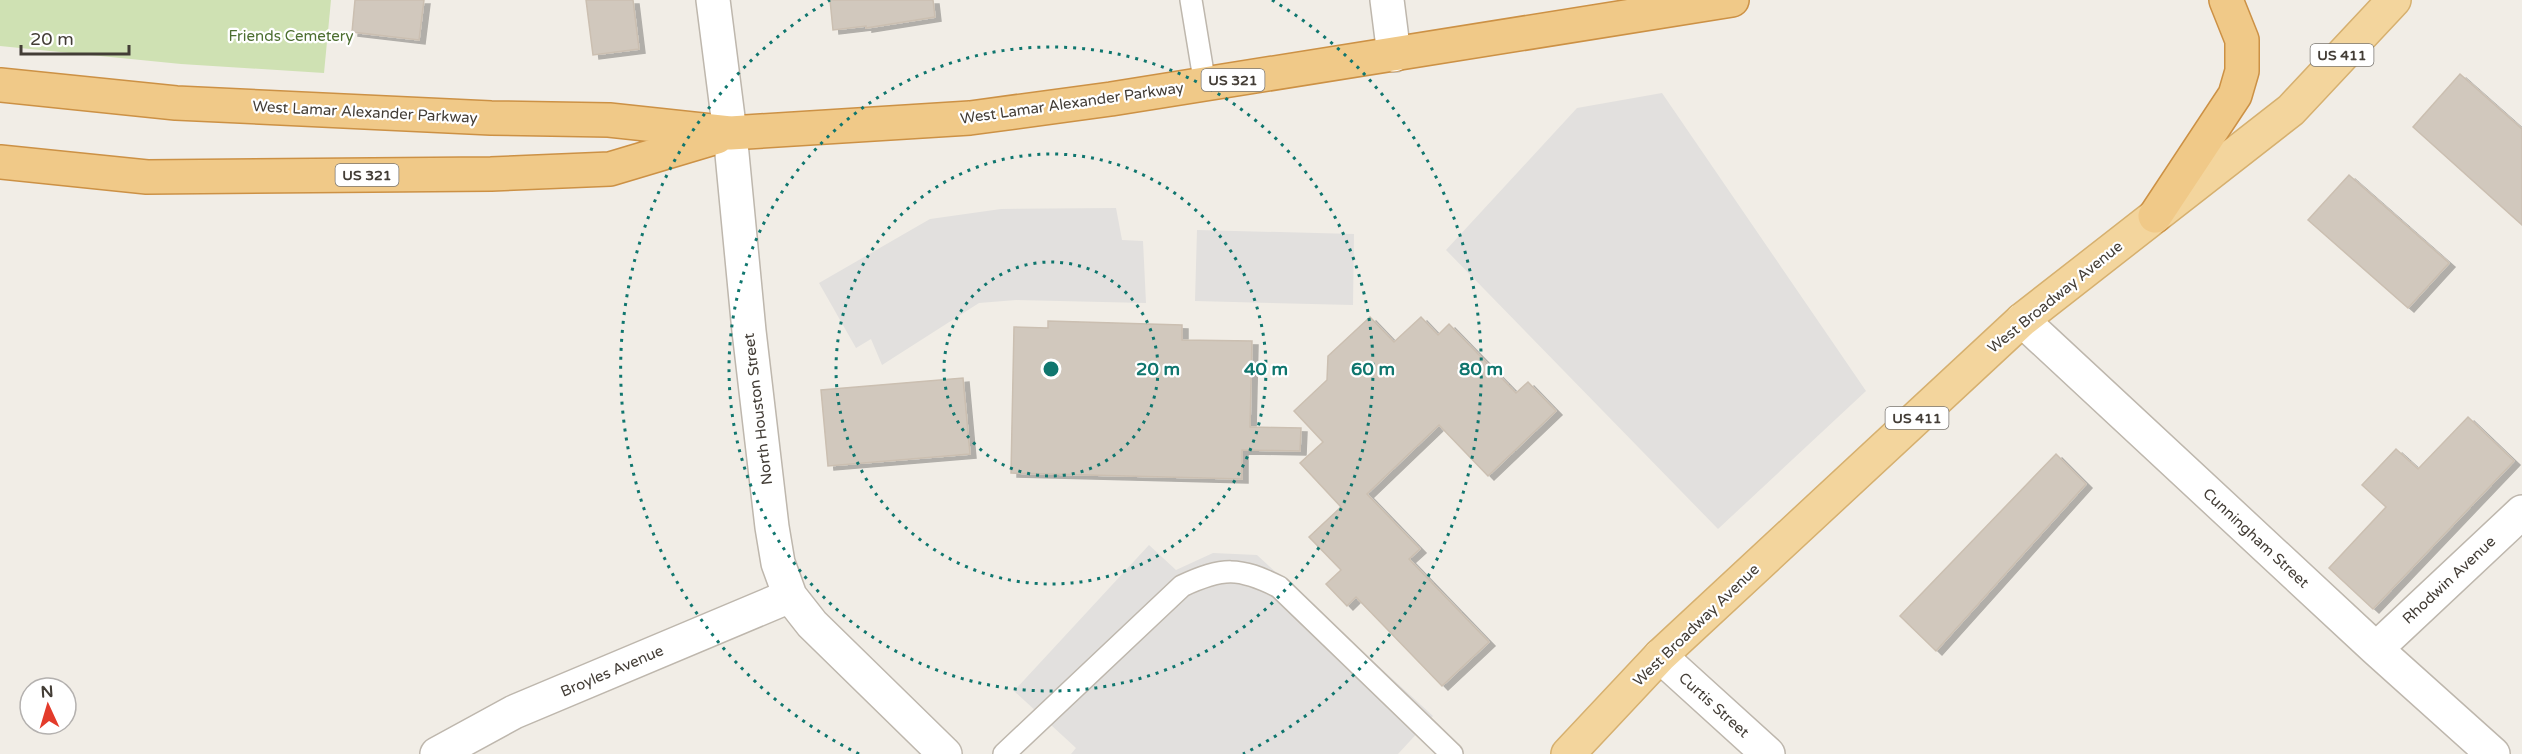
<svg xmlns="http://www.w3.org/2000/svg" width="2522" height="754" viewBox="0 0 2522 754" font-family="'Varela Round',sans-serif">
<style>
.green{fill:#cfe1b3}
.parking{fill:#e2e0de}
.building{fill:#d1c8bd;stroke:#cbbfb1;stroke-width:1.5;filter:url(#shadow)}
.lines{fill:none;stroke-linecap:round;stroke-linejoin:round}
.service-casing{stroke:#beb7ad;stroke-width:24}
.minor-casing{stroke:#beb7ad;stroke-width:36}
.primary-casing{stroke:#d6b06f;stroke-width:36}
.trunk-casing{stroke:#cc9145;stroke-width:36}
.service{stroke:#fff;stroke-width:21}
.minor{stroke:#fff;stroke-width:33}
.primary{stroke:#f3d59d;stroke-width:33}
.trunk{stroke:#f0c988;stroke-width:33}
.ring{fill:none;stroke:#0f766e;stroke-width:3;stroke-dasharray:3 6}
.labels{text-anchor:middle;stroke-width:4.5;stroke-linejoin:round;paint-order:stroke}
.shield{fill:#fff;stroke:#7b7772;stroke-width:1.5}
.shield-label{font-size:14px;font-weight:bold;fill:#433d36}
.park-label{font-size:15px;fill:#4c6e30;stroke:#fff}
.street-label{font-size:15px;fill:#433d36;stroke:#fff}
.centre{fill:#0f766e;stroke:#fff;stroke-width:3}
.ring-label{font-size:18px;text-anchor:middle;font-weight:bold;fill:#0f766e;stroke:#fff;stroke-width:4.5;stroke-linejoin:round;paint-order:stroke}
</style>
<defs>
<filter id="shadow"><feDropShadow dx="6" dy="4" stdDeviation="0" flood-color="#0004"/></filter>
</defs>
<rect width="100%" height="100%" fill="#f1ede6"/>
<path class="green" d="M0 0H331L324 73 181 64 0 46Z"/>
<path class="parking" d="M1662 93 1866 391 1718 529 1446 250 1577 108Z
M1116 208 1122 240 1143 241 1146 303 1016 300 979 303 882 365 871 339 856 348 819 283 930 219 1001 209Z
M1197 230 1354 234 1353 305 1195 301Z
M1149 545 1176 570 1213 553 1257 555 1433 716 1398 754H1071L1076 748 1014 691Z"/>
<path class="building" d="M355 0H424L419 40 352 32Z
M586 0H633L639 49 593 55Z
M830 0H933L935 17 866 28V26L833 30Z
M2460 74 2522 129V225L2413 127Z
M2349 175 2449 263 2408 308 2308 220Z
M1370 317 1394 342 1421 317 1438 335 1449 324 1516 393 1528 382 1556 411 1488 476 1439 425 1367 494 1420 549 1409 559 1489 642 1442 686 1356 597 1347 606 1326 584 1341 570 1309 537 1341 507 1300 463 1323 442 1294 411 1327 380 1328 356Z
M1048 321 1182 325V340L1252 341 1250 427 1301 428 1300 451 1242 450V479L1011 473 1014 327 1048 328Z
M963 378 970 454 828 466 821 390Z
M2468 417 2514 461 2373 609 2329 568 2386 507 2362 485 2396 449 2418 469Z
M2056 454 2086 484 1936 651 1900 616Z"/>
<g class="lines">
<defs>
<path id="service" d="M1191 0 1205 85
M1004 754 1182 586C1223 567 1239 567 1279 587L1452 754"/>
<path id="minor" d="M713 0 730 133 749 331 772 527 778 563 790 596 812 624 945 754
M1387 0 1394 55
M2022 320 2376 649 2493 754
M2376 649 2522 512
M1660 656 1768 754
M437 754 514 712 790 596"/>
<path id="primary" d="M1568 754 1660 656 2022 320 2291 110 2394 0"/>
<path id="trunk" d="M0 85 176 103 491 118 609 120 730 133 970 118 1111 99 1732 0
M0 162 147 177 491 174 610 169 717 137
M2155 216 2235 95 2242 71V40L2226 0"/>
</defs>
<use href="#service" class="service-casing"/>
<use href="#minor" class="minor-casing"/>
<use href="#primary" class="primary-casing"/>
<use href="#trunk" class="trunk-casing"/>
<use href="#service" class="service"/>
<use href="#minor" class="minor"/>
<use href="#primary" class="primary"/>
<use href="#trunk" class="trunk"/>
</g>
<g class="ring">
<circle cx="1051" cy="369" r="107"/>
<circle cx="1051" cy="369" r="215"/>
<circle cx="1051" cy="369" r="322"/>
<path d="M859 754A430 430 0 0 1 830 0M1272 0A430 430 0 0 1 1243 754"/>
</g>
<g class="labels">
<g class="shield">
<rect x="2310.5" y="44" width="63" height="22" rx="4.5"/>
<rect x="1201.5" y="69" width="63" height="22" rx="4.5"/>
<rect x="335.5" y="164" width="63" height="22" rx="4.5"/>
<rect x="1885.5" y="407" width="63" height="22" rx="4.5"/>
</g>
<g class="shield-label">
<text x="2342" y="60">US 411</text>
<text x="1233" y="85">US 321</text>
<text x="367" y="180">US 321</text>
<text x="1917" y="423">US 411</text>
</g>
<g class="park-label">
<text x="291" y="41">Friends Cemetery</text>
</g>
<g class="street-label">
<text transform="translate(1072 103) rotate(-8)" y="5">West Lamar Alexander Parkway</text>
<text transform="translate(365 112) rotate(3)" y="5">West Lamar Alexander Parkway</text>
<text transform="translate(2055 297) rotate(-39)" y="5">West Broadway Avenue</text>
<text transform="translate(758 409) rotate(-97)" y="5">North Houston Street</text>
<text transform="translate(2256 538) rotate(43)" y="5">Cunningham Street</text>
<text transform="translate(2449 580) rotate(-43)" y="5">Rhodwin Avenue</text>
<text transform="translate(1696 625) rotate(-44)" y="5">West Broadway Avenue</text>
<text transform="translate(612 671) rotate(-23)" y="5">Broyles Avenue</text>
<text transform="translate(1714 705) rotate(42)" y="5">Curtis Street</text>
</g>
</g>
<circle cx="1051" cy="369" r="9" class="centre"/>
<g class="ring-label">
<text x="1158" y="375">20 m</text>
<text x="1266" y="375">40 m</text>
<text x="1373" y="375">60 m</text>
<text x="1481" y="375">80 m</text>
</g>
<g transform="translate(48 706) rotate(356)"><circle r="28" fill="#ffffff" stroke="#b4b1af" stroke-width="1.5"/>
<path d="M0-4.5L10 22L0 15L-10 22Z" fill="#e33b2b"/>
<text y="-9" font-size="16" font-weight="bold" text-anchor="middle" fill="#433d36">N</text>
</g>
<path d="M21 45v9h108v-9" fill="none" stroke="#433d36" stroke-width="3"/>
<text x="30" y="45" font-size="18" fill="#433d36" stroke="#ffffff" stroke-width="4.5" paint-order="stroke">20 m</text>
</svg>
